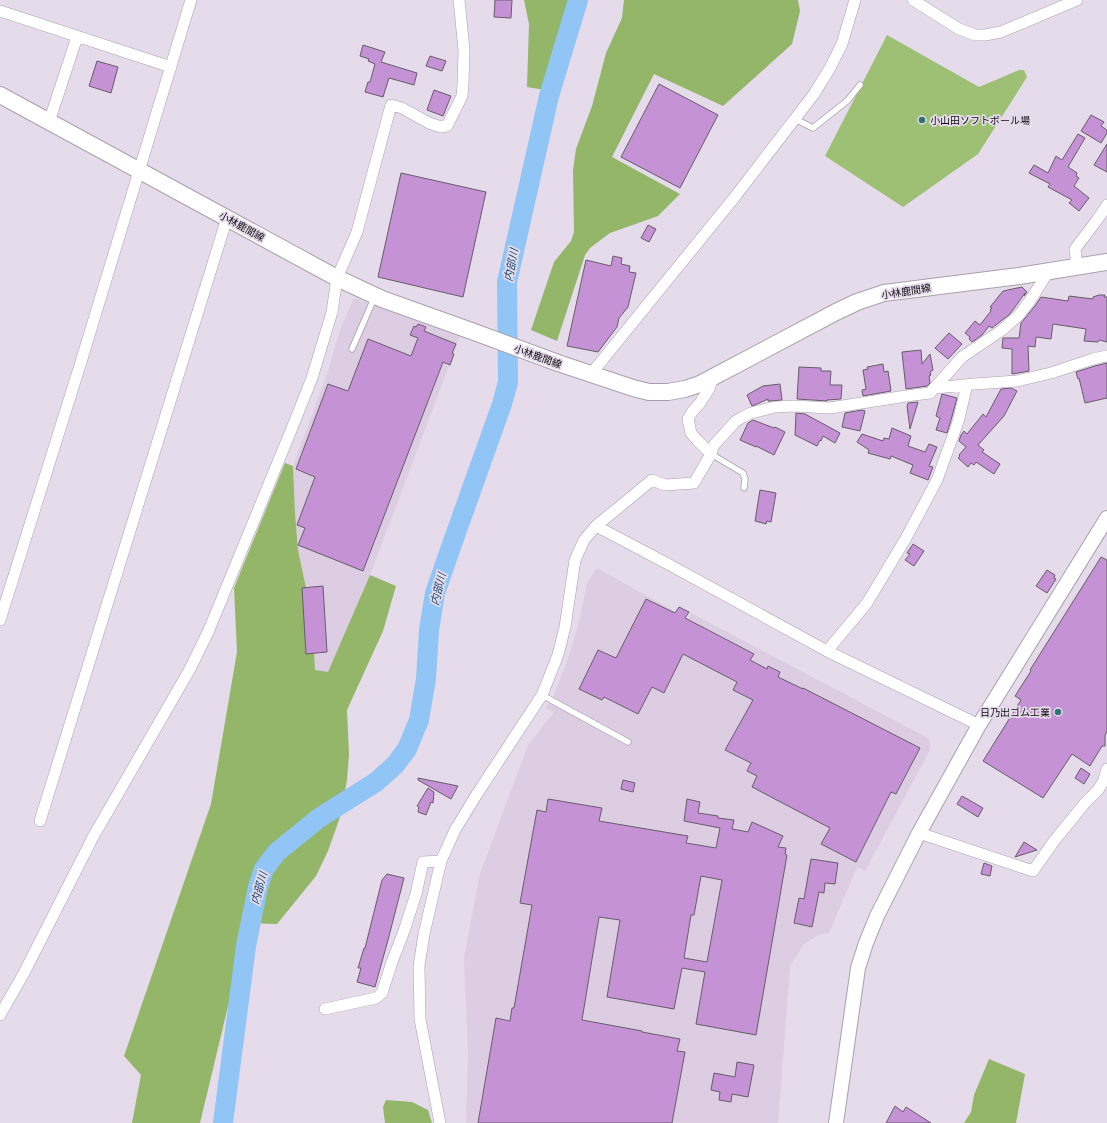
<svg xmlns="http://www.w3.org/2000/svg" width="1107" height="1123" viewBox="0 0 1107 1123" font-family="Signika,'Noto Sans JP',sans-serif">
<style>
.built{fill:#ddcde3}
.green{fill:#9ec075}
.forest{fill:#93b668}
.lines{fill:none;stroke-linecap:round;stroke-linejoin:round}
.river{stroke:#91c5f6;stroke-width:20}
.building{fill:#c592d6;stroke:#675d6a;fill-rule:evenodd}
.service-casing{stroke:#a99fad;stroke-width:7}
.minor-casing{stroke:#a99fad;stroke-width:12}
.tertiary-casing{stroke:#a99fad;stroke-width:16}
.secondary-casing{stroke:#a99fad;stroke-width:18}
.service{stroke:#fff;stroke-width:5.5}
.minor{stroke:#fff;stroke-width:11}
.tertiary{stroke:#fff;stroke-width:14}
.secondary{stroke:#fff;stroke-width:16}
.poi-dot{fill:#2e7670;stroke:#e6dbea;stroke-width:1.5}
.labels{text-anchor:middle;stroke-width:3.5;stroke-linejoin:round;paint-order:stroke}
.poi-label{font-size:10px;fill:#100c11;stroke:#e6dbea;text-anchor:start}
.street-label{font-size:10px;fill:#100c11;stroke:#e6dbea}
.water-label{font-size:11px;font-style:italic;fill:#1a4a72;stroke:#e6dbea}
</style>
<rect width="100%" height="100%" fill="#e6dbea"/>
<path class="built" d="M354 298 460 337 370 575 328 673 315 670 312 616 298 550 295 513 293 466 327 374 341 327Z
M597 568 688 619 691 613 928 738 931 744 930 750 865 871 857 867 829 933 819 935 804 944 790 966 778 1123H466L468 1053 464 957 480 874 528 745 554 712 546 708 554 695 570 653 580 618 587 583Z"/>
<path class="green" d="M887 35 979 87 1019 70H1024L1027 77 978 154 903 207 825 156Z"/>
<path class="forest" d="M524 0H577L551 91 527 87 529 24Z
M624 0H798L800 11 792 44 723 106 654 74 612 157 680 194 658 216 610 233 590 248 585 255 557 341 531 330 554 262 571 241 574 232 573 170 576 149 592 106 606 53 622 18Z
M285 463 293 466 295 513 298 550 312 616 315 670 328 672 370 575 396 586 383 631 347 710 349 754 347 780 340 817 328 851 316 876 277 924 248 923 200 1123H132L141 1075 124 1056 211 804 237 652 234 588Z
M989 1059 1025 1074 1016 1123H964L971 1112 974 1095Z
M386 1100 412 1102 428 1110 432 1123H385L383 1107Z"/>
<g class="lines">
<path class="river" d="M223 1123 246 946 258 887 264 869 277 852 319 818 376 782 395 765 407 749 419 720 426 679 429 630 435 593 451 547 502 404 508 382 507 282 549 96 578 0"/>
</g>
<path class="building" d="M495 0H512L511 18 494 17Z
M363 45 385 52 381 62 417 73 414 85 389 78 383 97 365 92 368 82H370L375 64 368 61 369 59 360 56Z
M430 56 446 61 442 71 426 66Z
M97 61 118 67 111 93 89 86Z
M659 84 718 115 680 188 621 157Z
M434 90 451 96 443 116 427 110Z
M1091 115 1104 122 1101 126 1107 130V133L1101 143 1081 131Z
M1078 134 1085 138 1068 167 1077 173 1076 176 1079 178 1074 186 1089 198 1079 211 1069 203 1072 200 1048 187 1050 184 1029 173 1034 165 1048 173 1056 156 1062 160Z
M1107 144V172L1094 165Z
M401 173 486 192 463 297 378 277Z
M648 225 656 229 649 242 641 238Z
M613 256 622 258 621 264 630 266 629 272 636 273 628 307 619 318 617 327 598 352 567 346 586 260 611 266Z
M1022 287 1027 292 1024 296 1025 293 1010 314 992 328 989 326 982 335 972 342 969 339 970 337 965 333 975 321 980 325 991 311 990 310 992 308 990 307 1003 291Z
M1099 295H1105L1104 297H1107V342L1099 340 1098 342 1084 341 1086 329 1053 324 1051 339 1036 337 1035 347 1028 346 1029 371 1012 374V349L1002 348 1003 338H1019L1021 323 1035 306 1041 297 1068 301 1069 296 1093 299V297Z
M418 324 426 327 424 331 456 344 452 353 454 354 450 365 443 362 363 571 298 545 305 528 297 525 315 477 296 469 328 384 348 391 368 339 411 356 418 338 410 335 414 326 416 327Z
M949 333 962 344 948 359 935 348Z
M921 350 922 364 930 354 933 370 930 372 931 375 929 376 930 383 927 386 906 389 902 352Z
M1107 363V398L1085 403 1079 378 1078 379 1076 372 1095 366Z
M883 364 884 372 888 371 891 391 863 396 862 390 866 389 863 370 868 369 867 367Z
M799 367 821 368V371H831L830 385H842L841 399 827 400V401L797 399Z
M780 384 782 400 770 401H768V399L757 404 752 406 747 395 763 386Z
M1011 388 1017 391 1004 416 978 445 984 450 982 452 1000 464 994 474 976 462 974 465 971 463 968 467 958 458 960 456 959 455 966 447 959 441 961 435 964 431 967 434 983 414 986 417 1001 389Z
M942 394 957 398 951 420 947 433 936 430 940 418 936 416Z
M918 402 910 429 907 406 908 403Z
M862 410 865 411 860 431 842 427 845 413Z
M796 413 805 414 840 433 835 443 823 436 821 441 820 440 817 446 795 435Z
M753 420 774 428 775 427 785 432 774 455 756 446V447L740 440 748 423Z
M892 428 911 436 908 446 925 452 929 444 937 447 929 466 933 467 928 480 910 473 913 465 891 456 890 459 868 453 869 450 857 442 862 434 883 441 884 438 889 439Z
M760 490 776 493 771 522 767 521 766 524 755 521Z
M913 544 924 551 914 566 905 560 910 554 907 553Z
M1101 557 1107 560V731L1105 735V746H1102L1090 766 1072 754 1043 798 983 761 1021 700 1015 696 1031 671 1030 670Z
M1047 570 1055 575 1054 578 1056 579 1047 593 1036 586Z
M323 586 327 652 306 654 302 588Z
M646 599 675 613 679 607 689 612 685 618 754 654 750 660 767 669 768 666 780 672 778 677 803 689V688L920 748 896 794 891 792 856 862 821 844 830 828 752 787 757 776 747 771 751 763 725 750 753 700 733 690 737 682 683 654 664 693 652 687 638 714 604 697 602 700 579 689 598 650 616 658Z
M1081 768 1090 774 1084 784 1075 778Z
M418 778 458 786 451 799 418 780Z
M623 780 635 783 633 792 621 789Z
M428 788 434 792 433 803 431 802 426 815 418 812 419 807 417 806Z
M962 796 983 808 978 817 957 804Z
M548 799 602 808 599 821 688 836 686 843 716 848 720 828 684 821 687 799 700 802 698 813 718 816V818L734 820 732 829 748 832 752 822 783 836 778 847 786 848 785 854 787 855 756 1035 696 1024 705 972 682 968 674 1009 607 997 620 920 599 917 582 1020 642 1031V1032L680 1039 677 1051 685 1052 672 1123H478L496 1018 510 1021 512 1008H514L532 905 520 903 537 810 546 812ZM701 876 722 880 707 962 684 958 691 915H694Z
M1024 842 1037 850 1015 857Z
M811 859 838 863 835 884 825 883 824 893 819 892 812 927 794 923 799 898 804 899Z
M984 863 992 866 990 876 981 874Z
M387 874 404 878 388 940 375 987 357 982 361 968H358L364 948H365L382 880Z
M737 1062 754 1065 748 1097 732 1094 731 1102 719 1100 720 1092 711 1090 714 1073 735 1077Z
M895 1106 903 1112 906 1107 931 1123H886Z"/>
<g class="lines">
<defs>
<path id="service" d="M795 119 813 128 847 101 860 85
M352 349 375 296
M711 454 743 473 745 479 744 488
M542 695 628 742"/>
<path id="minor" d="M913 0 959 29 975 35H985L1001 32 1077 0
M0 11 171 67
M49 122 77 37
M1077 266 1075 249 1097 220 1107 205
M591 374 734 198 814 94 830 68 842 44 855 0
M713 377 709 389 700 403 692 412 688 419 691 433 697 440 711 454 713 447 715 444 736 421 743 417 751 413 775 407 794 406 830 408 906 396 930 393 962 357 1002 330 1018 316 1029 302 1049 271
M936 388 974 384 1017 381 1051 373 1093 359 1107 356
M596 526 652 480 665 485 694 483 711 454
M0 620 81 362 191 0
M827 651 867 603 906 538 937 480 958 422 967 385
M40 821 227 218
M919 833 1033 871 1054 841 1085 803 1098 790 1103 782 1107 769
M325 1009 376 998 382 993 392 962 404 931 416 894 423 862 441 861
M0 1015 24 973 93 837 190 669 209 630 292 428 312 378 332 312 337 278 357 232 391 105 402 108 429 123 441 127 447 126 462 96 463 84 464 50 459 0
M440 1123 420 1019 419 966 424 934 441 861 455 830 477 794 542 695 558 655 565 627 575 560 584 540 596 526 668 564 827 651 979 725"/>
<path id="tertiary" d="M836 1123 858 968 866 943 877 916 919 833 979 725 1107 518"/>
<path id="secondary" d="M0 95 337 278 382 299 477 333 558 363 633 388 649 392H668L685 389 700 384 836 312 857 302 884 293 1019 276 1107 262"/>
</defs>
<use href="#service" class="service-casing"/>
<use href="#minor" class="minor-casing"/>
<use href="#tertiary" class="tertiary-casing"/>
<use href="#secondary" class="secondary-casing"/>
<use href="#service" class="service"/>
<use href="#minor" class="minor"/>
<use href="#tertiary" class="tertiary"/>
<use href="#secondary" class="secondary"/>
</g>
<g class="poi-dot">
<circle cx="922" cy="120" r="4"/>
<circle cx="1058" cy="712" r="4"/>
</g>
<g class="labels">
<g class="poi-label">
<text x="930" y="124">小山田ソフトボール場</text>
<text x="1050" y="716" text-anchor="end">日乃出ゴム工業</text>
</g>
<g class="street-label">
<text transform="translate(242 226) rotate(29)" y="4">小林鹿間線</text>
<text transform="translate(906 291) rotate(-9)" y="4">小林鹿間線</text>
<text transform="translate(538 356) rotate(20)" y="4">小林鹿間線</text>
</g>
<g class="water-label">
<text transform="translate(511 265) rotate(-79)" y="4">内部川</text>
<text transform="translate(438 589) rotate(-76)" y="4">内部川</text>
<text transform="translate(259 888) rotate(-74)" y="4">内部川</text>
</g>
</g>
</svg>
